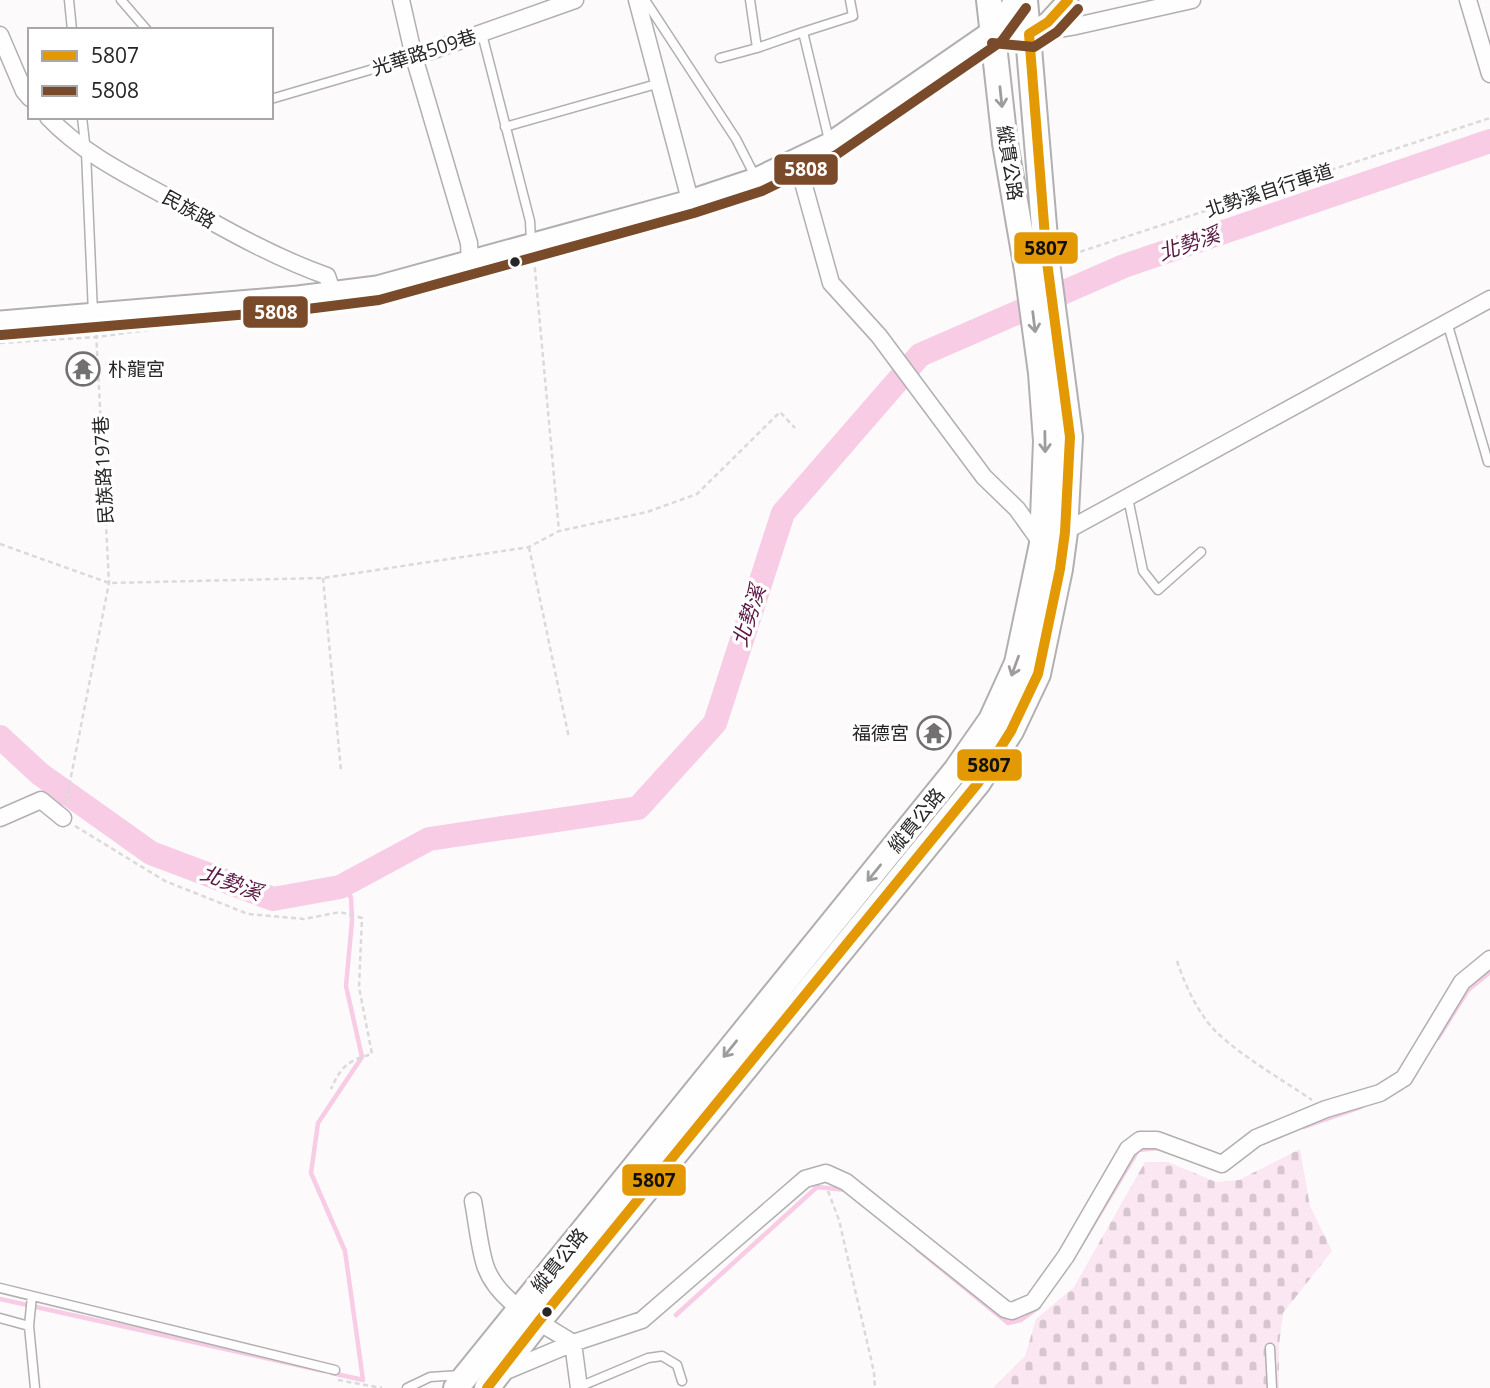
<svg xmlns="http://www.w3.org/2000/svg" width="1490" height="1388" viewBox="0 0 1490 1388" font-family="'Open Sans','Noto Sans TC',sans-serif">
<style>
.cemetery{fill:url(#cemetery-stones)}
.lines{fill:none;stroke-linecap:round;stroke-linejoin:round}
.stream{stroke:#f7cce4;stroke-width:4.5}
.river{stroke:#f7cce4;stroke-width:24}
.service-casing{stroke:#b1afb0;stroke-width:11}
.minor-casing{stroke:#b1afb0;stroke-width:19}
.tertiary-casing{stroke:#b1afb0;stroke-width:23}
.primary-casing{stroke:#b1afb0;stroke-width:28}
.path{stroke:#dadada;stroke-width:2.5;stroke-dasharray:5 3.5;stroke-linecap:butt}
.service{stroke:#fffeff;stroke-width:8}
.minor{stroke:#fffeff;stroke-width:16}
.tertiary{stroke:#fffeff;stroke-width:19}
.primary{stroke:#fffeff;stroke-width:24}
.bus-1-casing{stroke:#fff;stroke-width:16}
.bus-2-casing{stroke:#fff;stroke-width:16}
.bus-1{stroke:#e29904;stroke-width:10}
.bus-2{stroke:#7a4b2a;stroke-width:10}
.oneway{stroke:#9e9c9d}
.bus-dot{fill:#272526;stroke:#fff;stroke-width:2.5}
.labels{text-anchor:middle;stroke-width:7;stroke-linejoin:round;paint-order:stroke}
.street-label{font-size:19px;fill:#272526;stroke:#fff}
.poi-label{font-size:19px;fill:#272526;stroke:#fff;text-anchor:start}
.water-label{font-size:21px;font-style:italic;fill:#5b1743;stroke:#fff}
.line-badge{stroke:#fff;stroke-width:2.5}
.badge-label{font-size:19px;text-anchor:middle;font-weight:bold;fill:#fff}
.pale-badge-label{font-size:19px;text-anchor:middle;font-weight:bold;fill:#111}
</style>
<defs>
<pattern id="cemetery-stones" width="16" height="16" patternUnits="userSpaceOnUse" patternTransform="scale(1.75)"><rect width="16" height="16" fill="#fbe7f2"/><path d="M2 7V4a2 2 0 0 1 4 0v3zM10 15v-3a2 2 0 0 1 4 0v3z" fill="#d7c6cf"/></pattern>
</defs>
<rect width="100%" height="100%" fill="#fdfafc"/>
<path class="cemetery" d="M1300 1149 1310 1206 1332 1251 1283 1313 1279 1345V1388H993L1025 1356 1036 1319 1074 1287 1145 1162H1168L1216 1182 1239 1180Z"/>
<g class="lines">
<path class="stream" d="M53 805 77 800
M1438 1038 1468 990 1490 972
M1304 1127 1361 1107
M1079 1248 1138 1150 1158 1148
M917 1249 1008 1323 1021 1320 1039 1307
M0 1299 324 1371
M676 1315 817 1187 846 1190
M332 1373 363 1380 345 1251 311 1173 318 1123 362 1057 346 986 352 921 351 897 340 887"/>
<path class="river" d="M0 737 40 774 151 853 273 899 340 887 429 839 638 808 715 723 783 513 920 355 1124 266 1490 141"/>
<defs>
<path id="service" d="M69 0 72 30
M121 0 147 30
M645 0 736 139 756 178
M750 0 757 48 803 32 829 140
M803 32 853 16 850 0
M482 34 530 221 531 242
M720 58 757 48
M271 99 414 57
M82 117 86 152 93 313
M505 127 660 83
M1447 322 1488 462
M1128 498 1143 571 1158 590 1201 552
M0 1288 335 1370
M32 1296 29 1326 35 1388
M0 1318 29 1326
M1270 1348 1272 1388
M579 1387 648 1358 662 1356 677 1365 682 1381
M407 1388 430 1377 460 1375"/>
<path id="minor" d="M401 0 414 57 469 243 470 262
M637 0 690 200
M1468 0 1490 74
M1033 33 1076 26 1192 0
M0 35 24 91 30 98
M414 57 575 0
M48 117C83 154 129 176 173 200 223 228 273 257 327 276L332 291
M793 161 801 175 831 283 879 336 984 477 1017 509 1042 544 1490 299
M0 818 41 800 63 818
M473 1201C477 1222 479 1245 485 1265 497 1302 542 1323 573 1343L642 1320 805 1179 826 1173 846 1182 1005 1309 1012 1311 1033 1302 1066 1256 1128 1149 1140 1140H1157L1222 1164 1256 1138 1326 1109 1380 1093 1404 1078 1462 982 1490 959
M501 1373 573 1343 579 1388"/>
<path id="tertiary" d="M994 29 1029 34 1048 22 1068 0
M0 321 298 296 377 286 690 200 756 178 829 143 994 29 1015 0"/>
<path id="primary" d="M456 1388 956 770 991 720 1017 663 1042 544 1046 441 1041 373 1027 270 1005 143 989 0
M487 1388 539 1321 978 783 1011 731 1038 674 1060 569 1065 532 1070 437 1047 262 1025 0"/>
</defs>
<use href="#service" class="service-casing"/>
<use href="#minor" class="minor-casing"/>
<use href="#tertiary" class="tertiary-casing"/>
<use href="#primary" class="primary-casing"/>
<path class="path" d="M938 89 976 64
M1064 257 1490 118
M534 259 559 531
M0 343 97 337 212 321
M0 544 109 583 323 578 529 547 559 531 647 512 697 494 780 412 795 428
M529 547 569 738
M323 578 341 771
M66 802 109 583 96 330
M75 826 165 881 248 914 304 919 340 912 362 918 359 987 372 1054C349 1060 341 1066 331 1089
M1177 961C1184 982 1193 1002 1206 1020 1225 1047 1283 1080 1312 1100
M828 1191 839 1220 874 1372 875 1388
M338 1380 382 1388"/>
<use href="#service" class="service"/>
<use href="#minor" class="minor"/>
<use href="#tertiary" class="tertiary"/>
<use href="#primary" class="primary"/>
<defs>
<path id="bus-1" d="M487 1388 539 1321 978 783 1011 731 1038 674 1060 569 1065 532 1070 437 1047 262 1029 34 1048 22 1068 0"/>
<path id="bus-2" d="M992 43 1034 47 1057 32 1078 9
M1 335 299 310 379 300 694 213 762 191 836 155 1002 41 1026 8"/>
</defs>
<use href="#bus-1" class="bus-1-casing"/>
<use href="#bus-2" class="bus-2-casing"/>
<use href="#bus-1" class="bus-1"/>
<use href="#bus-2" class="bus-2"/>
</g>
<defs><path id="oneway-shaft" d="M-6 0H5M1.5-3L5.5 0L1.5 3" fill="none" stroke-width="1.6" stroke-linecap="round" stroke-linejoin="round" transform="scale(1.75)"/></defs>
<g class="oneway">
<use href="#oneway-shaft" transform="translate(1001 97) rotate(84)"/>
<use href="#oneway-shaft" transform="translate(1034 322) rotate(83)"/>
<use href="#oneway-shaft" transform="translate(1045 442) rotate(89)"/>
<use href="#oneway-shaft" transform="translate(1015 666) rotate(110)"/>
<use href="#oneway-shaft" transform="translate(874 873) rotate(129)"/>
<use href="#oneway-shaft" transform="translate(730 1049) rotate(129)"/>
</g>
<defs>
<symbol id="temple-ring" viewBox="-11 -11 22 22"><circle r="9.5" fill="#fff" stroke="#727071" stroke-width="1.5"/><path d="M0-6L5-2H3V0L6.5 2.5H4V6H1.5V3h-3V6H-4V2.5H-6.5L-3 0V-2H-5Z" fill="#727071"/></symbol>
</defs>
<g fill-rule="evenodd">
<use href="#temple-ring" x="64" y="350" width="38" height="38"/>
<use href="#temple-ring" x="915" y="714" width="38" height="38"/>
</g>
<g class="bus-dot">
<circle cx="515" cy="262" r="6"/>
<circle cx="547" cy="1312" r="6"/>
</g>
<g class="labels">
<g class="street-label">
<text transform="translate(424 52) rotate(-18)" y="7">光華路509巷</text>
<text transform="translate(1010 163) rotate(81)" y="7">縱貫公路</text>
<text transform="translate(1269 190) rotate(-18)" y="7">北勢溪自行車道</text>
<text transform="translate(189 209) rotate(29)" y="7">民族路</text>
<text transform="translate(103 470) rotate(-93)" y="7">民族路197巷</text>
<text transform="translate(916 820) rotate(-51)" y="7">縱貫公路</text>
<text transform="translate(559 1260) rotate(-51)" y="7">縱貫公路</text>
</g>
<g class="poi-label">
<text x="108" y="376">朴龍宮</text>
<text x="909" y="740" text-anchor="end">福德宮</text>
</g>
<g class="water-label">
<text transform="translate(1189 244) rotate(-19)" y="7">北勢溪</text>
<text transform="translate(749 616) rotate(-72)" y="7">北勢溪</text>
<text transform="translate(231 883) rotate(20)" y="7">北勢溪</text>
</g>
</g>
<g class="line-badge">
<rect x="773" y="153" width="66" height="33" rx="7" fill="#7a4b2a"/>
<rect x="1013" y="231" width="66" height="34" rx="7" fill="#e29904"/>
<rect x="242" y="295" width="67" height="34" rx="7" fill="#7a4b2a"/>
<rect x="956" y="748" width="67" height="34" rx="7" fill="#e29904"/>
<rect x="621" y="1163" width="66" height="34" rx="7" fill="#e29904"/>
</g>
<g class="badge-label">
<text x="806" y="176">5808</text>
<text x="276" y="319">5808</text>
</g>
<g class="pale-badge-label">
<text x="1046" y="255">5807</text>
<text x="989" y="772">5807</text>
<text x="654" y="1187">5807</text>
</g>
<rect x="28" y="28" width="245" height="91" fill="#ffffff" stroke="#a9a8a8" stroke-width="2"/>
<rect x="42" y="51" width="35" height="10" fill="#e29904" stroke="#a9a8a8" stroke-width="2"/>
<text x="91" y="63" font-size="21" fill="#272526">5807</text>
<rect x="42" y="86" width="35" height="10" fill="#7a4b2a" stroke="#a9a8a8" stroke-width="2"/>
<text x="91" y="98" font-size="21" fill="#272526">5808</text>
</svg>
